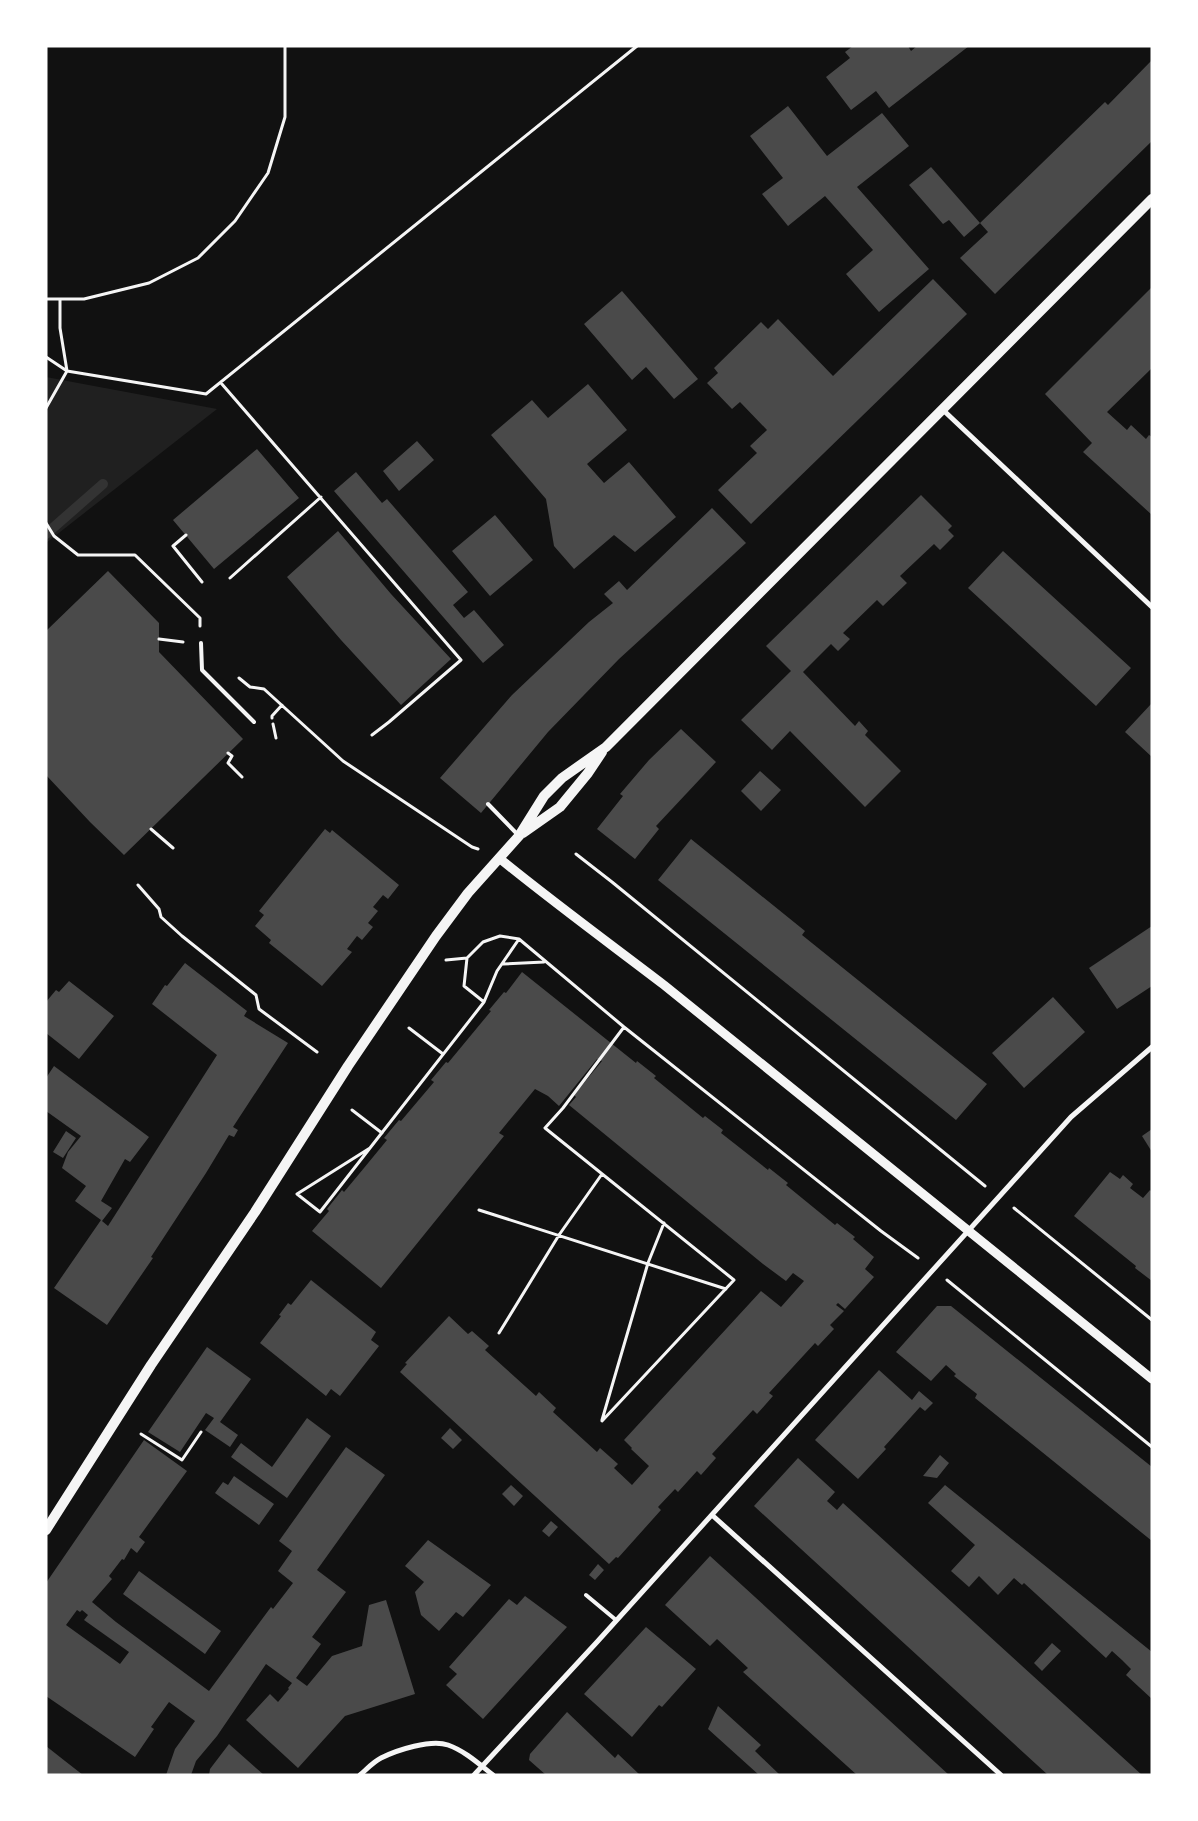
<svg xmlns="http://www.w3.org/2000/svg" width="1198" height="1821" viewBox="0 0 1198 1821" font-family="'Roboto Serif',serif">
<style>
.green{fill:#202020}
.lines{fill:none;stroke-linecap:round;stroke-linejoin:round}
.stream{stroke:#333;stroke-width:10}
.building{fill:#4a4a4a;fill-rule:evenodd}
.path{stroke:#f5f5f5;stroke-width:3}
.service{stroke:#f5f5f5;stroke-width:4}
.minor{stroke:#f5f5f5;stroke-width:5}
.tertiary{stroke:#f5f5f5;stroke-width:9}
.secondary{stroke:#f5f5f5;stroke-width:10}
</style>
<rect width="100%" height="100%" fill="#111"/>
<path class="green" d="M46 377 217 409 46 543Z"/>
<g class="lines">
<path class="stream" d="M46 534 103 484"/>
</g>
<path class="building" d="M853 46H908L911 51 917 46H969L889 108 876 91 851 110 826 77 850 58 845 52Z
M1152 60V141L995 294 960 258 988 232 980 223 1105 102 1108 105Z
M788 106 827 156 882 113 909 146 857 187 929 269 879 312 846 274 873 250 825 196 788 226 762 194 783 178 750 136Z
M931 167 980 223 964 237 949 220 943 224 909 185Z
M933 279 967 314 751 524 718 490 757 453 750 446 767 430 740 402 732 409 707 383 718 373 714 368 761 322 768 329 778 319 833 376Z
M1152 287V368L1107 412 1127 430 1131 425 1146 439 1149 435 1152 437V515L1083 452 1092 443 1045 394Z
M622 291 698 379 674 399 646 367 632 380 584 324Z
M588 384 627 430 587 464 604 483 629 462 676 517 635 552 614 535 574 569 554 546 546 499 491 435 532 400 548 418Z
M417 441 434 460 399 491 383 471Z
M257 449 299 498 214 569 173 520Z
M356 472 382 503 387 499 468 592 453 605 464 618 474 610 504 645 483 663 334 491Z
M921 495 952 526 948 530 954 536 940 550 934 544 900 576 907 583 883 606 877 600 843 633 850 639 838 651 831 644 803 672 855 726 859 721 868 731 865 735 901 771 865 807 790 731 772 750 741 720 791 671 766 646Z
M712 508 746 543 619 659 548 732 481 813 440 778 512 695 589 622 613 603 604 594 619 581 627 590Z
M495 515 533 560 490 596 452 551Z
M338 531 391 594 451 659 401 705 341 640 287 577Z
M1003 551 1131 668 1096 706 968 588Z
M108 571 159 623V652L243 739 124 855 90 822 46 775V631Z
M1152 703V757L1125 732Z
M681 729 716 762 656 826 659 829 635 859 597 829 623 796 620 794 649 760Z
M760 771 781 790 761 811 741 791Z
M325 829 330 833 332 830 399 885 388 899 383 895 373 907 378 911 368 923 373 927 362 940 357 936 347 949 352 952 322 986 269 943 271 940 255 926 264 915 259 911Z
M691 839 805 931 802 935 987 1084 956 1120 658 880Z
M1152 926V986L1117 1009 1089 968Z
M185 963 247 1011 244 1016 288 1043 233 1127 238 1130 234 1137 229 1135 206 1173 151 1257 153 1258 107 1325 54 1288 101 1220 75 1201 86 1186 62 1168 68 1152 81 1136 46 1111V1078L54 1066 149 1137 130 1162 125 1159 101 1201 112 1208 102 1221 108 1226 217 1055 152 1004 165 985 167 986Z
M522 972 636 1063 637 1061 656 1076 654 1078 703 1118 705 1116 723 1130 721 1133 768 1170 769 1168 788 1183 786 1185 835 1225 837 1223 855 1237 853 1239 874 1257 865 1269 874 1277 845 1309 838 1303 836 1305 844 1311 830 1325 834 1329 818 1346 815 1343 769 1393 773 1396 757 1414 753 1410 712 1454 716 1458 701 1475 697 1471 678 1492 675 1489 658 1507 661 1510 618 1558 616 1557 609 1564 400 1372 407 1364 405 1363 449 1316 468 1334 472 1331 489 1346 485 1350 536 1396 539 1392 556 1408 553 1412 597 1452 600 1448 618 1464 614 1468 632 1485 649 1466 631 1449 632 1448 624 1440 761 1291 781 1307 804 1281 793 1273 786 1281 763 1264 569 1105 576 1097 574 1095 602 1061 597 1059 559 1106 548 1096 535 1089 499 1133 504 1136 381 1288 312 1231 329 1211 327 1209 342 1190 344 1192 364 1168 387 1140 384 1138 399 1120 401 1121 434 1082 431 1080 446 1062 448 1063 491 1011 489 1010 504 992 506 993Z
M69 981 114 1016 79 1059 46 1033V1002L56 990 59 992Z
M1053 997 1085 1032 1024 1088 992 1053Z
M1152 1129V1152L1142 1136Z
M66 1131 76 1138 63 1158 53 1152Z
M1110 1172 1120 1179 1123 1175 1133 1184 1130 1188 1143 1198 1150 1190 1152 1192V1281L1135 1268 1136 1266 1074 1216Z
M311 1280 376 1332 371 1340 379 1346 340 1396 331 1389 326 1396 260 1343 281 1316 279 1315 288 1303 291 1305Z
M937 1306H951L1152 1467V1541L975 1398 977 1394 954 1376 956 1374 946 1365 931 1381 896 1352Z
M207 1347 251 1379 220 1422 238 1435 230 1447 205 1430 214 1418 206 1413 180 1452 148 1432Z
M879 1370 912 1400 919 1391 933 1403 925 1411 920 1407 884 1447 886 1449 858 1479 815 1440Z
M307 1418 331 1436 287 1498 231 1457 241 1443 272 1467Z
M450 1428 462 1440 453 1449 441 1438Z
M144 1440 187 1471 139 1537 145 1542 137 1553 131 1548 124 1560 122 1559 109 1576 112 1579 92 1602 116 1622 209 1691 271 1607 273 1609 293 1583 278 1571 292 1551 279 1541 346 1447 385 1475 317 1570 346 1592 312 1637 321 1644 296 1678 307 1686 332 1656 362 1646 369 1605 386 1600 415 1694 345 1716 298 1768 246 1720 270 1694 278 1702 289 1689 288 1688 292 1683 266 1664 217 1736 196 1761 191 1775H166L175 1749 195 1721 169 1702 151 1727 154 1729 135 1757 46 1696V1583ZM77 1610 80 1612 82 1610 88 1615 84 1620 129 1652 120 1664 66 1625Z
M940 1455 949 1463 937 1478 923 1476Z
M798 1458 835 1492 827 1501 837 1510 843 1503 1142 1775H1048L754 1506Z
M234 1476 274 1504 259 1525 215 1493 223 1482 228 1485Z
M511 1485 523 1496 514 1506 502 1494Z
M945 1485 1152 1652V1699L1126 1675 1131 1669 1122 1660 1112 1651 1106 1658 1024 1583 1022 1585 1014 1578 998 1595 979 1576 969 1587 951 1571 975 1545 928 1503Z
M551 1521 558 1527 549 1537 542 1531Z
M428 1540 491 1585 463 1617 456 1612 439 1631 421 1615 415 1592 424 1582 405 1566Z
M710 1556 755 1597 949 1775H857L743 1672 748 1668 717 1639 710 1646 665 1605Z
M598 1564 604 1570 595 1580 589 1575Z
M139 1571 221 1631 205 1654 123 1594Z
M525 1596 567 1627 483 1719 446 1685 457 1674 449 1667 509 1599 517 1605Z
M646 1627 696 1669 662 1707 659 1705 632 1737 584 1694Z
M1052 1643 1061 1651 1042 1671 1034 1663Z
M718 1706 761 1745 755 1751 780 1775H759L708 1729Z
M567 1712 615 1758 618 1754 640 1775H546L529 1760 530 1754Z
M229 1744 264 1775H209L210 1769Z
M46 1746 65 1761 83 1775H46Z"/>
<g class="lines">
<path class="path" d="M46 299H84L149 283 198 258 235 221 268 173 285 117V46
M60 299V328L67 371 206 394 637 46
M46 357 67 371 46 408
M221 383 461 660 389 722 372 735
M46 523 54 536 78 555H135L200 618V626
M186 535 173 546 202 582
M230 578 321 497
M159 639 183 642
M239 678 250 687 264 689 343 761 472 847 478 849
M272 718V716L282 705
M273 724 276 738
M228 753 232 756 228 763 242 777
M151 829 173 848
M576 854 612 882 985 1186
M138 885 159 909 161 917 182 936 256 995 259 1009 317 1052
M446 960 467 958
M503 964 544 962
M484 1002 464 986 467 958 483 942 500 936 519 939 624 1027 881 1231 918 1258
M409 1028 443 1054
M352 1110 382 1133
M370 1148 297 1194 320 1212 484 1002 497 971 519 939
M1014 1208 1152 1320
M479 1210 726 1289
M947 1280 1152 1447
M499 1333 559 1235 602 1174
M602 1420 648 1263 664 1223
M602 1421 734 1280 545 1128 563 1108 624 1027
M141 1434 182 1460 201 1432"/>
<path class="service" d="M201 643 202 670 254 722
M488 804 519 836
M586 1595 616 1620"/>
<path class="minor" d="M942 409 1152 607
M712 1515 1001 1775
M360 1775C367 1769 373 1762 381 1758 397 1750 431 1739 448 1745 465 1751 479 1764 493 1775
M474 1775 597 1642 1071 1117 1152 1047"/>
<path class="tertiary" d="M499 858C553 902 609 943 664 985L1152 1379"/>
<path class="secondary" d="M523 833 560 807 588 773 602 752
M46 1530 151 1365 255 1212 348 1066 436 936 468 893 519 836 544 796 562 778 606 747 1152 199"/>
</g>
<rect width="1198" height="1821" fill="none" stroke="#ffffff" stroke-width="95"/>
</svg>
